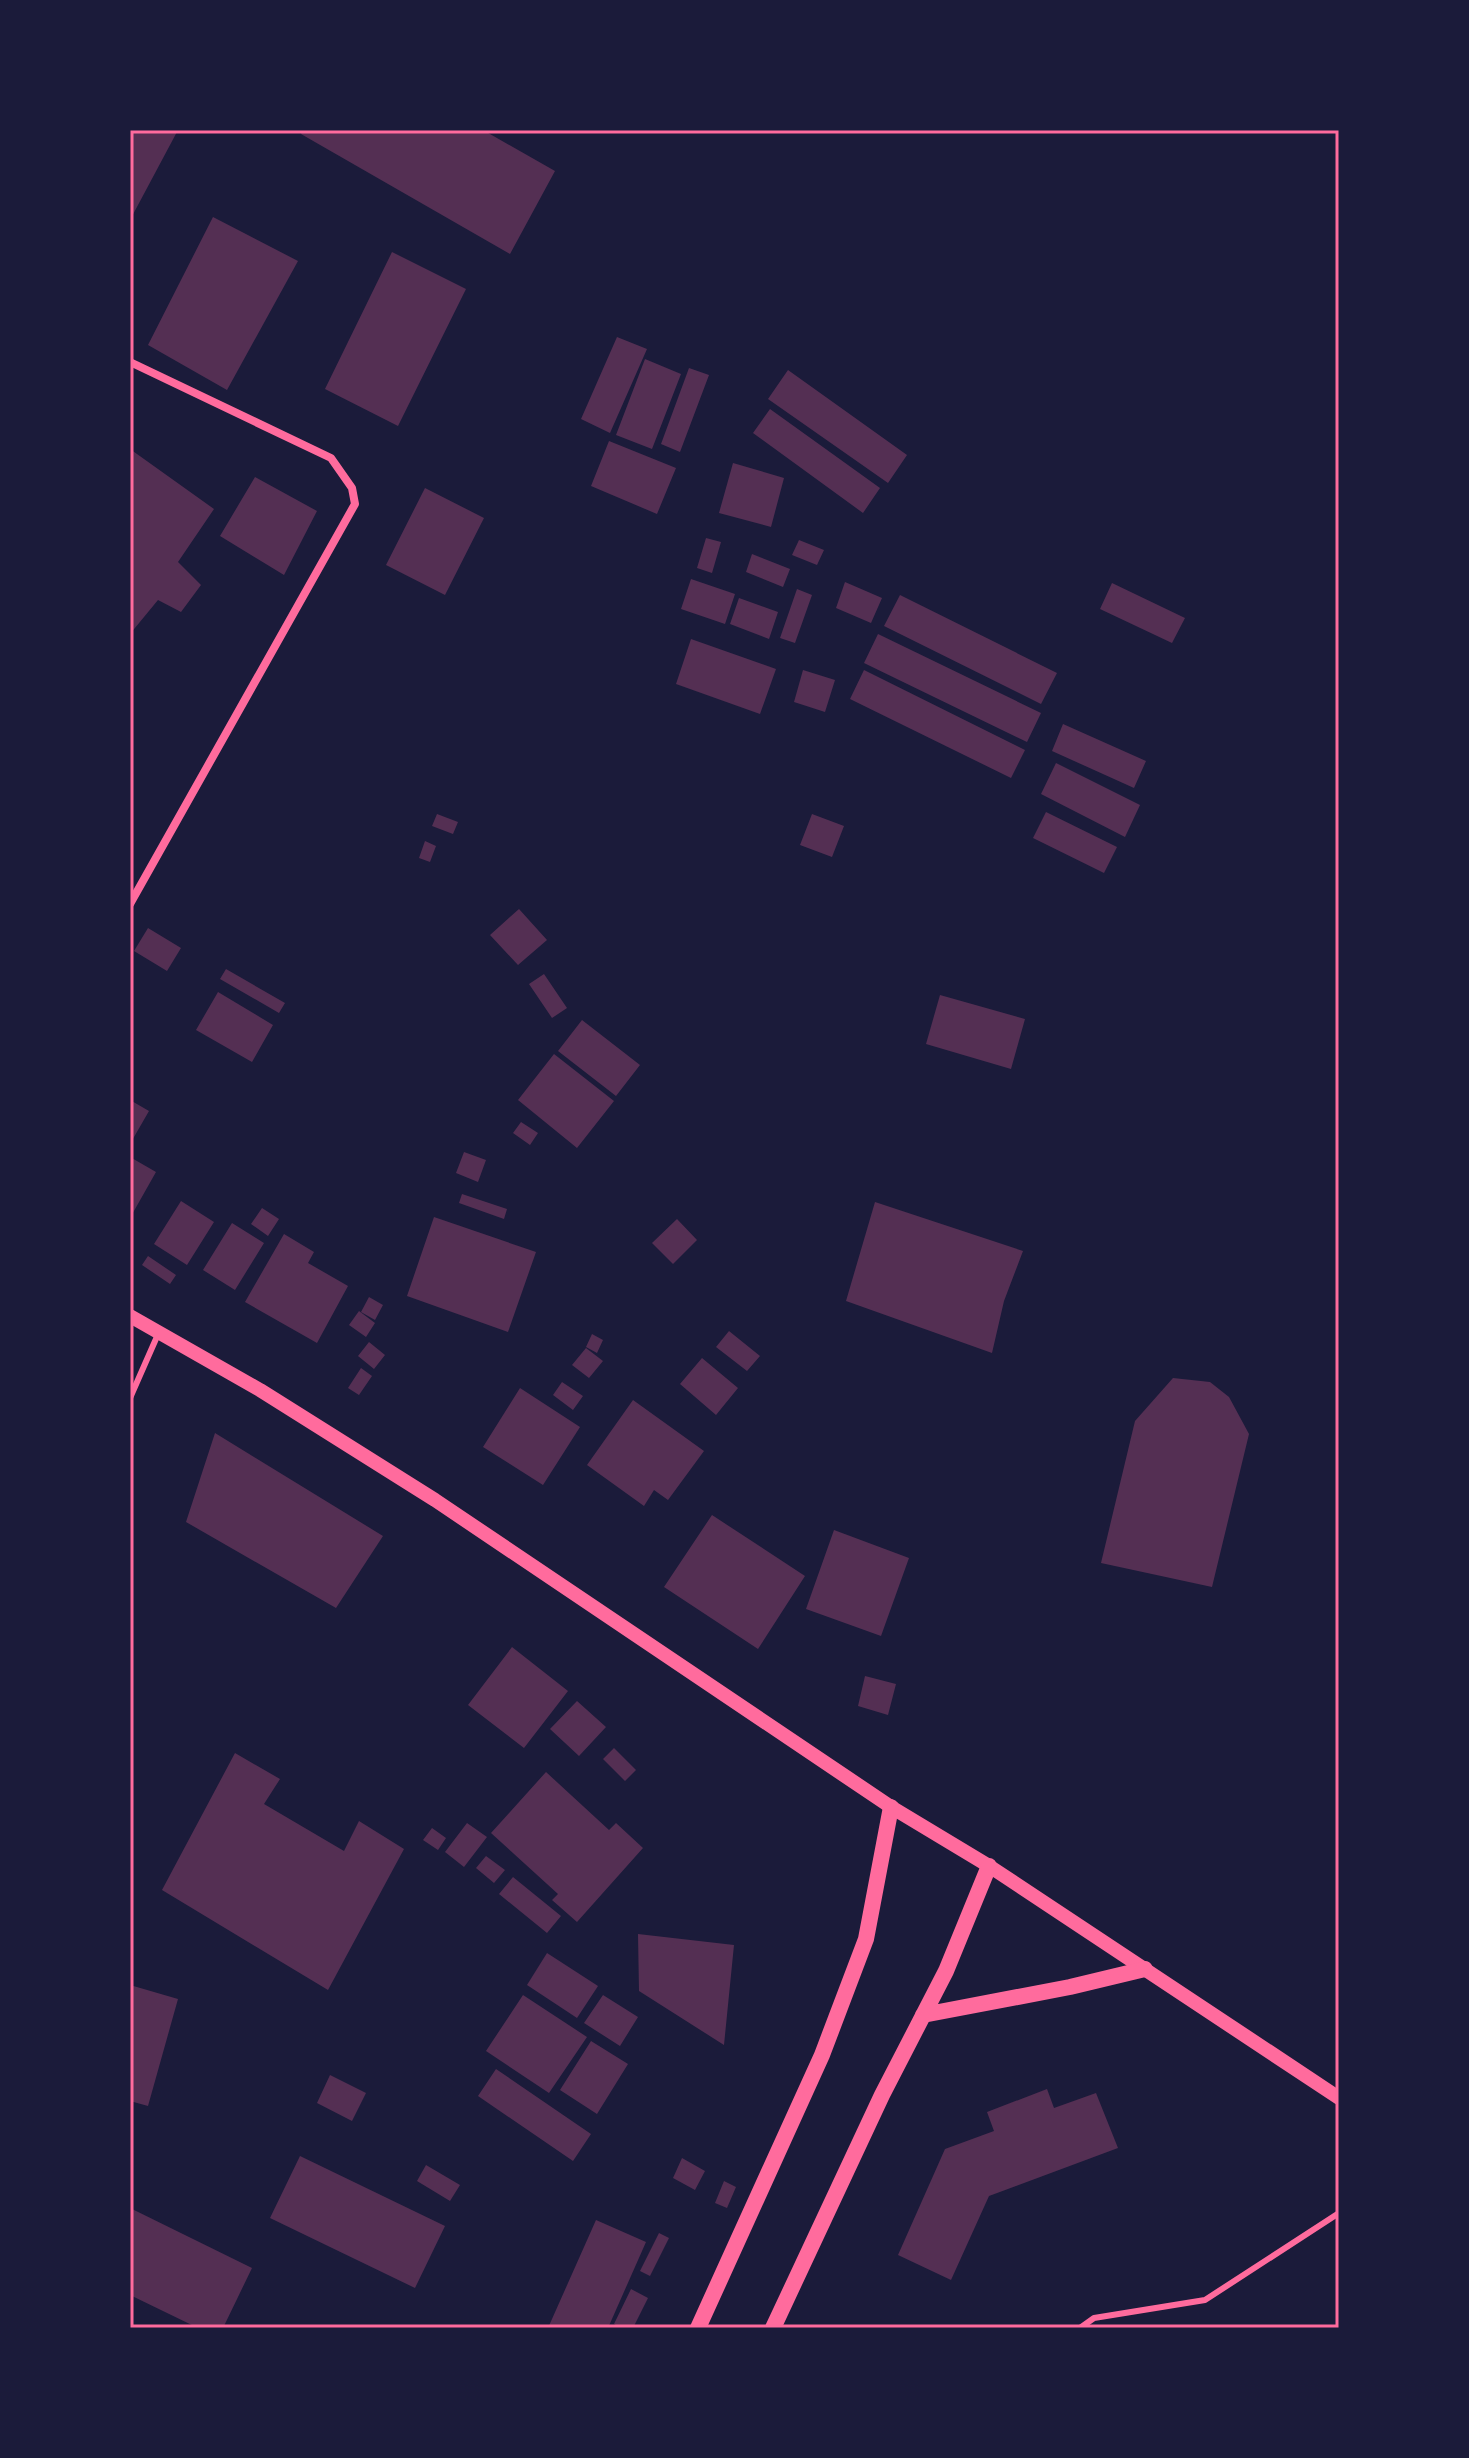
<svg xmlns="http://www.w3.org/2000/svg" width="1469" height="2458" viewBox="0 0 1469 2458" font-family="Roboto,sans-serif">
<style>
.building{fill:#542f53}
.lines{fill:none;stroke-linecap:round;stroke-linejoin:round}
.service{stroke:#ff6b9d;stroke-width:6}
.minor{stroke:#ff6b9d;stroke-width:8}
.tertiary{stroke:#ff6b9d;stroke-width:14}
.secondary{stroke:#ff6b9d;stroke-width:16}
.neatline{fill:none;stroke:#ff6b9d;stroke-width:3}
</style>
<rect width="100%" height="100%" fill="#1b1b3a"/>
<path class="building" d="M130 130H178L130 220Z
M303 130H483L555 171 510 254 301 134Z
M213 217 298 261 227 390 148 345Z
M392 252 466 289 398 426 325 389Z
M617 337 647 349 610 433 581 419Z
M645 359 681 374 652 449 616 435Z
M689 368 709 375 680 452 661 444Z
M788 370 907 455 888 483 768 399Z
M770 409 880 488 863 513 753 433Z
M609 441 676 468 657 514 591 486Z
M130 449 214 509 178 562 201 585 181 612 158 600 130 634Z
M733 463 784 478 771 527 719 513Z
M255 477 317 511 284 575 220 536Z
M425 488 484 518 445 595 386 565Z
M706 538 721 542 712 573 697 568Z
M799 540 824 550 817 565 792 555Z
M752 554 790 569 783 587 746 572Z
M691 579 735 594 725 624 681 609Z
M845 582 882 598 871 623 836 608Z
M1112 583 1185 618 1172 643 1100 609Z
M797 589 812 595 795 643 780 638Z
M900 595 1057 673 1041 704 884 626Z
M739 598 778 612 769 639 730 624Z
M878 634 1041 713 1027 742 864 663Z
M691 639 776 669 760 714 676 684Z
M803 670 835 680 825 712 794 702Z
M864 670 1025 750 1011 778 850 699Z
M1063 724 1146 761 1134 788 1052 751Z
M1056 763 1140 805 1125 837 1041 794Z
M1046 812 1117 847 1104 873 1033 838Z
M437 814 458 822 453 834 432 826Z
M812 814 844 826 832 857 800 845Z
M425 841 436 846 430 862 419 858Z
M519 909 547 940 518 965 490 935Z
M148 928 181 948 167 971 134 951Z
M226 969 285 1003 279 1013 220 979Z
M544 974 567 1008 552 1018 529 984Z
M218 992 273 1025 252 1062 196 1030Z
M940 995 1025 1019 1011 1069 926 1044Z
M582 1020 640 1065 616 1096 558 1051Z
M554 1054 614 1101 577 1148 518 1100Z
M130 1100 149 1111 130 1144Z
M521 1122 538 1133 530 1145 513 1133Z
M464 1152 486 1160 478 1182 456 1173Z
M130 1157 156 1172 130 1218Z
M462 1194 507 1209 504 1219 459 1203Z
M181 1201 214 1222 187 1265 154 1244Z
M875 1202 1023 1251 1004 1301 992 1353 846 1301Z
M262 1208 279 1219 268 1236 251 1224Z
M434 1217 536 1252 508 1332 407 1296Z
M677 1219 697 1240 673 1264 652 1243Z
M232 1223 264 1243 235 1290 203 1270Z
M284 1234 314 1252 308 1263 348 1286 317 1343 245 1302Z
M148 1256 176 1275 170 1284 142 1265Z
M369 1297 383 1305 375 1320 361 1312Z
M359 1311 375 1323 366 1337 349 1325Z
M729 1331 760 1356 747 1371 716 1347Z
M592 1334 603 1340 597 1353 586 1347Z
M369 1342 385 1355 374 1369 358 1356Z
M586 1348 603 1361 589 1378 572 1365Z
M702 1358 738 1388 716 1415 680 1384Z
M361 1368 372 1376 359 1395 348 1388Z
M1173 1378 1210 1382 1229 1397 1249 1434 1212 1587 1101 1563 1135 1421Z
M562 1382 583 1396 573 1410 553 1395Z
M520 1388 580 1427 543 1485 483 1447Z
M633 1400 704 1451 668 1500 654 1490 644 1506 587 1465Z
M215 1433 383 1536 336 1608 186 1522Z
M712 1515 805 1576 758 1649 664 1587Z
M834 1530 909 1558 881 1636 806 1609Z
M512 1647 568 1691 524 1748 468 1705Z
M865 1676 896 1684 888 1715 858 1706Z
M577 1701 606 1727 579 1756 550 1729Z
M614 1748 636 1770 625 1781 603 1759Z
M235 1753 280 1779 264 1804 344 1851 359 1821 404 1849 328 1990 162 1890Z
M546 1772 609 1830 616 1823 643 1848 577 1922 552 1900 558 1894 491 1833Z
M467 1823 487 1837 464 1867 445 1852Z
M432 1828 446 1838 438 1850 423 1840Z
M486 1856 505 1870 494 1883 476 1868Z
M513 1877 561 1916 547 1933 499 1894Z
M638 1934 734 1945 724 2045 639 1991Z
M547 1953 598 1986 577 2018 527 1985Z
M130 1985 178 1999 148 2106 130 2101Z
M523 1995 587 2037 549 2093 486 2051Z
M603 1995 638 2017 620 2046 584 2023Z
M591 2041 628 2064 597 2114 560 2090Z
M496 2069 591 2134 573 2161 478 2096Z
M330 2075 366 2093 352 2121 317 2103Z
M1047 2089 1054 2108 1096 2093 1118 2148 989 2196 951 2280 898 2255 945 2149 994 2131 987 2112Z
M300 2156 445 2226 415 2288 270 2218Z
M682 2158 705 2171 695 2190 673 2178Z
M426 2165 460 2185 450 2201 417 2181Z
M724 2181 736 2187 727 2208 715 2203Z
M130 2208 252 2268 223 2328H198L130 2295Z
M596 2220 646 2242 608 2328H548Z
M659 2233 669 2238 650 2276 640 2271Z
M631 2289 648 2298 633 2328H621L614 2324Z"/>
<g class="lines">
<path class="service" d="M130 1398 159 1332
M1080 2328 1094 2318 1205 2300 1339 2213"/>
<path class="minor" d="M130 362 331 458 352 488 355 504 130 904"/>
<path class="tertiary" d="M130 1316 260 1390 435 1500 891 1807 989 1866 1339 2098"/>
<path class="secondary" d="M923 2015 1070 1987 1145 1969
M698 2328 822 2055 866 1939 891 1807
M773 2328 882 2095 946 1971 989 1866"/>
</g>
<rect width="1469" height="2458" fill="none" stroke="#1b1b3a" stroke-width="264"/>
<rect x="132" y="132" width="1205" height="2194" class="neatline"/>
</svg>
